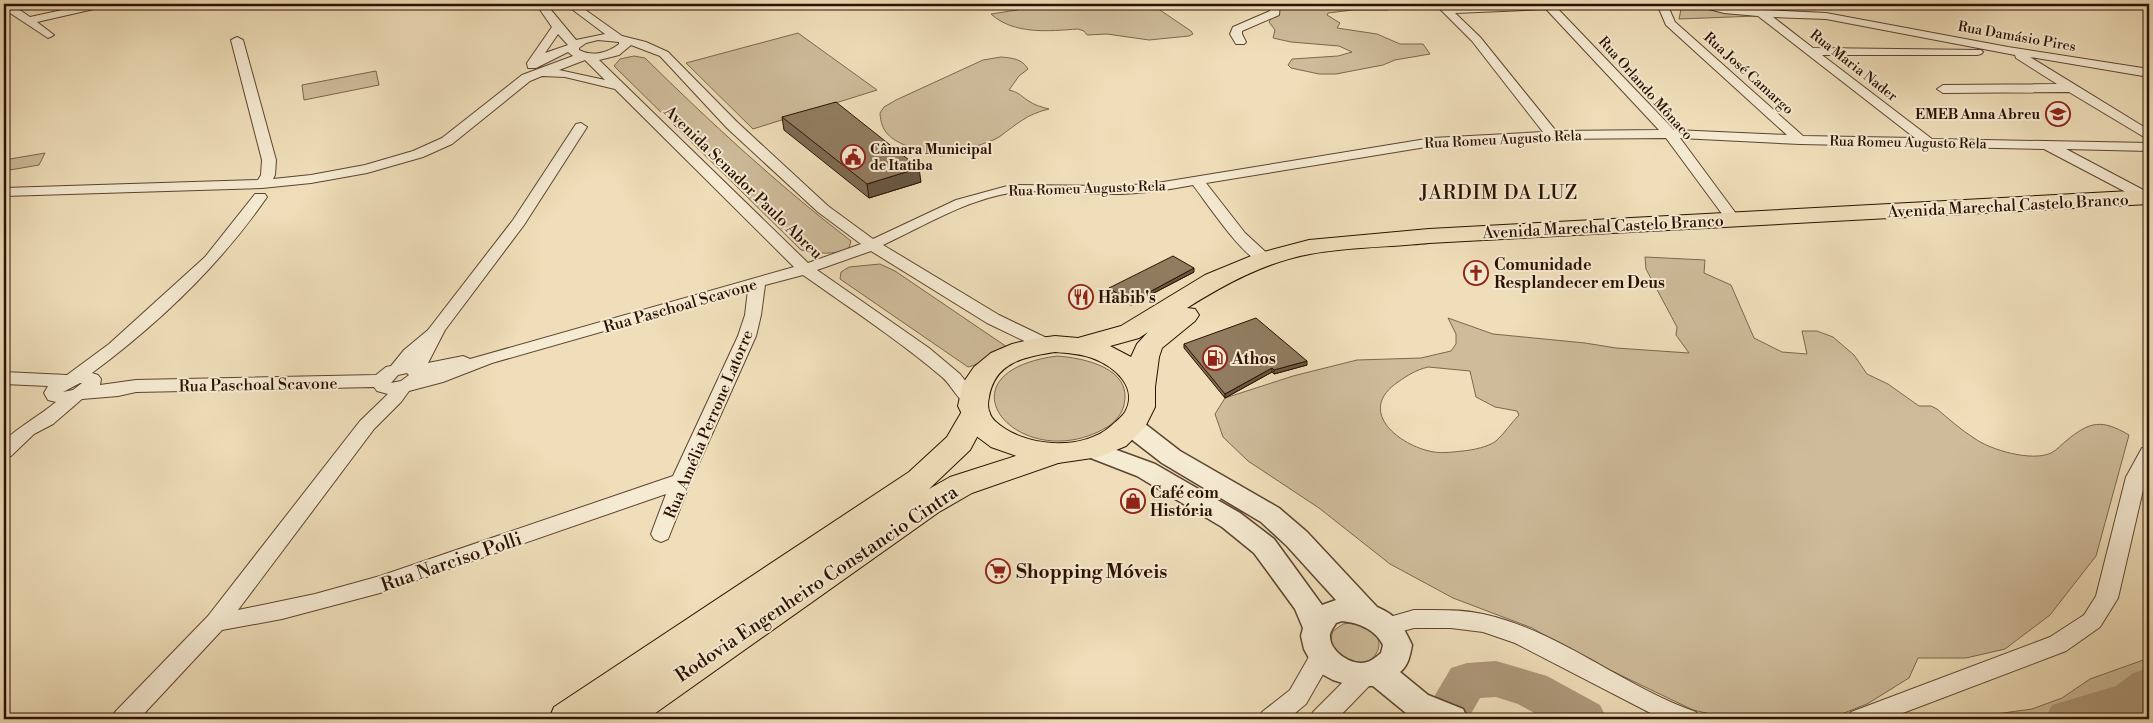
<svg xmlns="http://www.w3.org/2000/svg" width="2153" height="723" viewBox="0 0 2153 723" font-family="'Libre Bodoni',serif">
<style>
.green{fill:#cebb9a;stroke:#7d664d;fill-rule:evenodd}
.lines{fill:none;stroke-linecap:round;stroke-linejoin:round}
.river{fill:#ad987a;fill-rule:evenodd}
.minor-casing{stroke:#5d442e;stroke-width:2}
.tertiary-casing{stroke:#5d442e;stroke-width:3}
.primary-casing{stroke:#2c1100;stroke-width:2}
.motorway-casing{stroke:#2c1100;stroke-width:2}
.minor{fill:#f5ead2;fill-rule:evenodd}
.tertiary{fill:#f5ead2;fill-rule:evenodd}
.primary{fill:#efdeb9;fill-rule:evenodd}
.motorway{fill:#efdeb9;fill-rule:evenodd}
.wall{fill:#7d6b53;stroke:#2c1100}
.shaded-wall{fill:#665743;stroke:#2c1100}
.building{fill:#917c60;stroke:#2c1100}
.labels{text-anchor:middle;stroke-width:4;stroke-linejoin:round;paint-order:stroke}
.far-street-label{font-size:14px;fill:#2c1100;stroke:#f5ead2}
.far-poi-label{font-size:14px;font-weight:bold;fill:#2c1100;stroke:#f5ead2;text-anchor:end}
.street-label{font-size:16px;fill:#2c1100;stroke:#f5ead2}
.poi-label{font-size:16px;font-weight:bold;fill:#2c1100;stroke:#f5ead2;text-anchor:start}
.quarter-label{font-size:19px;letter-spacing:1px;fill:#2c1100;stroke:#f5ead2}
.near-street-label{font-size:19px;fill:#2c1100;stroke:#f5ead2}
.near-poi-label{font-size:19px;font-weight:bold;fill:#2c1100;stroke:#f5ead2;text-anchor:start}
</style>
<rect width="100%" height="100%" fill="#efdeb9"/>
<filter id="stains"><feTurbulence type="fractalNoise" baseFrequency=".004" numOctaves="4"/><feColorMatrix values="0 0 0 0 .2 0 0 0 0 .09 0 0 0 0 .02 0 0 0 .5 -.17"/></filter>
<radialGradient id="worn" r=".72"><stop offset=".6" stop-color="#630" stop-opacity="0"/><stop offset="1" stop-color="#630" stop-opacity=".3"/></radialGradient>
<path class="green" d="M1032 4H1147L1157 8 1191 31 1193 34 1189 36 1149 40 1107 34 1087 35 1084 31 1078 29C1049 31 1014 35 991 14L1017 10Z
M1279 4H1378L1388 10H1353L1328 13 1327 15 1340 23 1337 28 1377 34 1400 44H1423L1430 54 1395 60 1383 65 1336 74H1319L1291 68 1288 65 1292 59 1338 56 1352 52 1339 46 1291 42 1273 38 1275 30 1269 22C1274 16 1274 9 1279 4Z
M1682 4C1707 4 1731 13 1756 16L1679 19Z
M798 33 877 90 753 129 686 63Z
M634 56 645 58C710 122 778 185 851 241L849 248C833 256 818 253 801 250L614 66 620 59Z
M1001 57C1013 58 1022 59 1028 69L1019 76 1009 90C1018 92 1020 95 1027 100 1034 105 1041 107 1049 109 1027 114 1017 124 999 137 993 141 984 143 977 146 946 159 939 159 907 146 890 139 881 132 880 113L884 107 896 100 983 60Z
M376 71 379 85 304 100 302 85Z
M45 153 39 165 4 171V160Z
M1645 257 1705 260 1704 273 1731 285 1754 338 1782 352 1807 354 1802 331H1817L1833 337 1854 355 1867 374 1888 384 1919 406H1931L1937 409C1949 419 1961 430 1974 438 1990 450 2032 462 2051 453 2057 450 2062 444 2066 441 2090 421 2102 419 2129 435L2096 556 2050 615 2005 649 1966 658H1918L1909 678 1867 704 1829 719H1732L1693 710 1587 659 1532 628 1453 598 1390 564 1319 508 1248 461 1223 437 1215 414 1225 398 1293 376 1357 360 1421 358 1451 351 1456 344V334L1448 318 1493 334 1585 343 1616 348 1689 353 1676 335 1677 327 1646 269ZM1428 367 1470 371 1476 397 1495 407 1517 411 1519 415C1511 423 1504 434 1496 441 1488 447 1473 450 1463 451 1452 452 1440 454 1429 451 1396 443 1357 410 1398 382 1408 375 1416 370 1428 367Z
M880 264 895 271 1007 347C995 353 979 365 968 367L840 279 841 272 849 267Z
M1057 356C1084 358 1133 368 1124 405 1122 413 1116 421 1109 426 1021 480 930 373 1057 356Z
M1350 623C1406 630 1369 686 1337 653 1331 646 1330 639 1333 631L1343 624Z
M2149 658V719H1959L2032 709 2062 698 2090 679Z"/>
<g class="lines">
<path class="river" d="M1496 661 1547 676 1600 705 1607 719H1545L1518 704 1496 697 1480 698 1468 719H1421L1451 668 1467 663Z
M2149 668V712C2133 723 2069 719 2045 719L2052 705 2116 686 2133 673Z"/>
<defs>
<path id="minor" d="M4 4H11L30 17 90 4H108L107 6 37 22 54 35 48 38 4 9Z
M536 4H546L576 40 605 34 565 4H577L622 36 646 42 668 52 737 122 828 206 873 239 956 200 1011 185 1113 186 1151 184 1432 138 1543 132 1472 41 1435 4H1446L1449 7 1515 4H1586L1581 7 1557 8 1674 130 1787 135 1666 25 1657 4H1667L1675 22 1803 136 1915 138 1758 16 1724 13 1698 6 1697 4H1713L1740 9 1826 13 2008 47 2149 69V77L2030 57 2149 130V140L2069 92 1943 93 1937 89 1943 85 2057 84 2016 58 2015 55 1826 19 1773 17 1813 48 1981 50 1983 52 1981 54 1977 55H1822L1932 139 2149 143V151L2066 149 2149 193V200H2141L2044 149 1800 144 1680 138 1740 219 1738 222H1728L1666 138 1552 139 1432 146 1206 183 1245 233 1270 256 1273 259 1270 262C1267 263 1263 264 1259 262 1238 250 1209 206 1193 185 1167 190 1140 194 1113 194 1080 195 1044 188 1010 193 966 200 924 226 883 245L999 315 1053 341 1056 345 1053 349 1047 350 1041 349 987 323 871 251 817 270 929 348 960 374 981 401 978 405C961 410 954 387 942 377 898 340 850 308 803 275L765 285 761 315 756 336 691 481 668 539 661 542 654 539 651 534 666 494 380 593 282 619 222 630 139 719H112L115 712 208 616 360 421 388 394 377 391 374 387 136 392 118 396 82 399 53 424 34 434 11 456 4 457V441C20 426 39 416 56 402L48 400 44 393 48 386 4 384V372L67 375 109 344 205 257 255 194H265L267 197C220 265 158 324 92 373L98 375 101 379 100 385 136 380 376 375 386 367 391 366 404 350 428 330 513 220 576 124 581 123 587 127 524 225 445 330 428 363 463 356 470 359 794 267 615 89 565 77 542 76 530 81 452 144 423 157 367 173 311 183 262 188 4 196V188L258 180 261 175 262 160 231 40 237 37 243 40 276 160 275 175 273 179 311 175 365 165 413 151 442 138 522 75 573 56 568 52 536 68H528L527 63 552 27ZM1546 9 1659 130 1556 131 1480 37 1455 13ZM558 34 568 45 545 53ZM598 40 619 42V44C608 53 592 57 579 50V48L586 43ZM631 45 660 56 727 128 818 212 861 244 808 263 599 60 619 55ZM585 60 605 80 559 70ZM748 290 745 315 738 336 673 476 380 576 315 594 238 610 374 429 401 402 409 391 443 382 492 363ZM407 373 409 375 401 381 391 383 398 375ZM80 383H82L73 390 63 392Z
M1270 4H1280L1279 15 1242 31V34L1246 42 1244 44H1236L1230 34 1233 27 1270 11Z
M2149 447V471L2146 477 2118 598 2100 627 2066 651 1887 719H1848L1851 712 2050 637 2084 615 2096 596 2126 477 2142 448Z
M1414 610C1437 610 1460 609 1483 614 1560 631 1622 686 1696 712L1699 719H1662L1515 643 1483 632 1451 628H1414L1387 635 1379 632 1376 626 1379 620Z
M1322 646 1330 648 1334 655 1306 704 1288 719H1259L1262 712 1290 690 1314 648Z
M1365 665 1373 668 1377 675 1373 682 1337 719H1310L1313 712 1357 668Z"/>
<path id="tertiary" d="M1131 418 1140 420 1180 451 1279 508 1307 532 1377 607C1398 616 1403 626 1412 645 1410 656 1408 666 1400 672L1428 695 1463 709 1468 719H1418L1406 713 1373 686H1352L1333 680 1320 673 1311 662 1304 649 1301 636 1303 628 1295 609 1254 553 1222 527 1137 476 1083 455 1080 449 1083 443 1092 441 1155 464 1240 513 1274 539 1322 605 1336 600 1287 546 1261 522 1162 463 1122 432 1119 426 1122 420ZM1342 621C1359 623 1375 629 1383 645L1381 653C1377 656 1372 661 1367 662 1352 667 1328 651 1330 634 1331 630 1334 627 1336 623Z"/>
<path id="primary" d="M2149 190V204L1429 243C1391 247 1347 247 1310 254 1266 262 1225 284 1187 308L1195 309 1199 315 1195 321 1162 348 1159 357 1155 387V407L1145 427 1126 446 1099 457 1058 463 1028 460 991 447 971 432 958 406 963 383 974 367 991 353 1012 344 1033 339 1055 336 1078 338 1121 326 1205 275 1256 254 1309 240 1429 229ZM1148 332 1137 344 1131 357 1110 346 1139 338ZM1055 352C1068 353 1081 354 1092 358 1114 366 1139 387 1125 412 1122 417 1115 422 1111 426 1082 452 1022 447 995 421 988 414 987 405 989 397 995 362 1024 357 1055 352Z"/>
<path id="motorway" d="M975 404 985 406 990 413 970 450 929 489 950 477 1053 444 1064 447 1068 454 1064 461 972 493 939 512 647 719H549L554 707 909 472 947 437 965 406Z"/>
</defs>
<use href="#minor" class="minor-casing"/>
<use href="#tertiary" class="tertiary-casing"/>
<use href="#primary" class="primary-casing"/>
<use href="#motorway" class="motorway-casing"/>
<use href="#minor" class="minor"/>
<use href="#tertiary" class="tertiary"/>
<use href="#primary" class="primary"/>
<use href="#motorway" class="motorway"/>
</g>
<path class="wall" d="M782 117 921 182 869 198 784 130Z
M1194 272 1131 305 1109 292V288Z
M1184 344 1307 365 1274 374 1272 372 1225 398 1184 348Z"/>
<path class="shaded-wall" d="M919 168 921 182 869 198 867 184Z
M1194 268V272L1131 305V302Z
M1307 361V365L1274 374V370Z
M1272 368V372L1225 398V394Z"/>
<path class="building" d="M836 102 919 168 867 184 782 117Z
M1173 256 1194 268 1131 302 1109 288Z
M1256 318 1307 361 1274 370 1272 368 1225 394 1184 344Z"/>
<defs>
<symbol id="school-ring" viewBox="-11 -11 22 22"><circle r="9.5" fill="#f5ead2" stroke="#8f2418" stroke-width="1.5"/><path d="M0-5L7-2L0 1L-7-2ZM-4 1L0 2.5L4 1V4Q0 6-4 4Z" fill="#8f2418"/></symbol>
<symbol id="civic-ring" viewBox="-11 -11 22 22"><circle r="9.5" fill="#f5ead2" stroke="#8f2418" stroke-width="1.5"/><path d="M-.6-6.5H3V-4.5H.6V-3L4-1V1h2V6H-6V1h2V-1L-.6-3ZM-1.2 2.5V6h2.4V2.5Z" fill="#8f2418"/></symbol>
<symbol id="church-ring" viewBox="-11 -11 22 22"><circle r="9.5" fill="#f5ead2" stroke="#8f2418" stroke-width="1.5"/><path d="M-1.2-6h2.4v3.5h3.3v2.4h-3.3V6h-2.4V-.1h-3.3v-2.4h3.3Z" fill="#8f2418"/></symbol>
<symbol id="restaurant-ring" viewBox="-11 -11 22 22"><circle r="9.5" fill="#f5ead2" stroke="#8f2418" stroke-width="1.5"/><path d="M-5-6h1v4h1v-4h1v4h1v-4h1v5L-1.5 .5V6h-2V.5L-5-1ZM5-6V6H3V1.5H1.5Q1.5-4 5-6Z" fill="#8f2418"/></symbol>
<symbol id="fuel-ring" viewBox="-11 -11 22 22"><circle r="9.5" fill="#f5ead2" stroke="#8f2418" stroke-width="1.5"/><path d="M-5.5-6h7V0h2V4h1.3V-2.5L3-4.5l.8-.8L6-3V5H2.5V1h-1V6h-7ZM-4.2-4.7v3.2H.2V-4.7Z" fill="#8f2418"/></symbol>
<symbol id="shop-ring" viewBox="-11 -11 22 22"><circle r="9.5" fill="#f5ead2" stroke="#8f2418" stroke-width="1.5"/><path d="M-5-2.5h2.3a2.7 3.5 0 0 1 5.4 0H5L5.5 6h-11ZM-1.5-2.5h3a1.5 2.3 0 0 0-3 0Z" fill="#8f2418"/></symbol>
<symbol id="supermarket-ring" viewBox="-11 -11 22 22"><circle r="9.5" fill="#f5ead2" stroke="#8f2418" stroke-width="1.5"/><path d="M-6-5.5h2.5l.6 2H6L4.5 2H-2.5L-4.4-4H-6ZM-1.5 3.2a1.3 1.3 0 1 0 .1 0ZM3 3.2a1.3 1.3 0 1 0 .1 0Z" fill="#8f2418"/></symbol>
</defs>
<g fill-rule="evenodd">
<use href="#school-ring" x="2044" y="100" width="28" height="28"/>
<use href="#civic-ring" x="839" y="143" width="28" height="28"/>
<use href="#church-ring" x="1462" y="259" width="28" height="28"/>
<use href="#restaurant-ring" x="1067" y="283" width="28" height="28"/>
<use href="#fuel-ring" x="1201" y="344" width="28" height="28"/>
<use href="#shop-ring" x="1119" y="487" width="28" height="28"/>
<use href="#supermarket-ring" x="984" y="557" width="28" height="28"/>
</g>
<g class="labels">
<g class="far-street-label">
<text transform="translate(2017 36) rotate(10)" y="5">Rua Damásio Pires</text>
<text transform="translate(1854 65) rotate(38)" y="5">Rua Maria Nader</text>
<text transform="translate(1749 73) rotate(42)" y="5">Rua José Camargo</text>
<text transform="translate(1646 88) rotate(48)" y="5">Rua Orlando Mônaco</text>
<text transform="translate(1503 139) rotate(-3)" y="5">Rua Romeu Augusto Rela</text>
<text transform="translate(1908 142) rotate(1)" y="5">Rua Romeu Augusto Rela</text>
<text transform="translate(1087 188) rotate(-2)" y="5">Rua Romeu Augusto Rela</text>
</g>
<g class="far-poi-label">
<text x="2040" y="119">EMEB Anna Abreu</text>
<text x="870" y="154" text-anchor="start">Câmara Municipal<tspan x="870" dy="16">de Itatiba</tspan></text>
</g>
<g class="street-label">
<text transform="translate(744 182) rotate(44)" y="6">Avenida Senador Paulo Abreu</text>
<text transform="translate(2008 205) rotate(-3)" y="6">Avenida Marechal Castelo Branco</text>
<text transform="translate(1603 226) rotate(-3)" y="6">Avenida Marechal Castelo Branco</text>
<text transform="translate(680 305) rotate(-16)" y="6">Rua Paschoal Scavone</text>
<text transform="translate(258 384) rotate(-1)" y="6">Rua Paschoal Scavone</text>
<text transform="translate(708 424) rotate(-67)" y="6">Rua Amélia Perrone Latorre</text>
</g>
<g class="poi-label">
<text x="1494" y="270">Comunidade<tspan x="1494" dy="18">Resplandecer em Deus</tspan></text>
<text x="1098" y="303">Habib's</text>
<text x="1232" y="364">Athos</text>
<text x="1150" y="498">Café com<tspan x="1150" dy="18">História</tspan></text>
</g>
<g class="quarter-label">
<text x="1499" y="199">JARDIM DA LUZ</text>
</g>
<g class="near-street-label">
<text transform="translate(451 561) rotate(-19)" y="7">Rua Narciso Polli</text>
<text transform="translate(816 583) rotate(-34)" y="7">Rodovia Engenheiro Constancio Cintra</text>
</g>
<g class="near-poi-label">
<text x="1016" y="578">Shopping Móveis</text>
</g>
</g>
<rect width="2153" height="723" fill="none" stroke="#efdeb9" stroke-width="20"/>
<rect x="5" y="5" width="2143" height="713" fill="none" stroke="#2c1100" stroke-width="2.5"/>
<rect x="10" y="10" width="2133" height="703" fill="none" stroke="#2c1100"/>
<rect width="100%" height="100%" filter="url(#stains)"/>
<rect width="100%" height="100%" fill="url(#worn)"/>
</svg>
